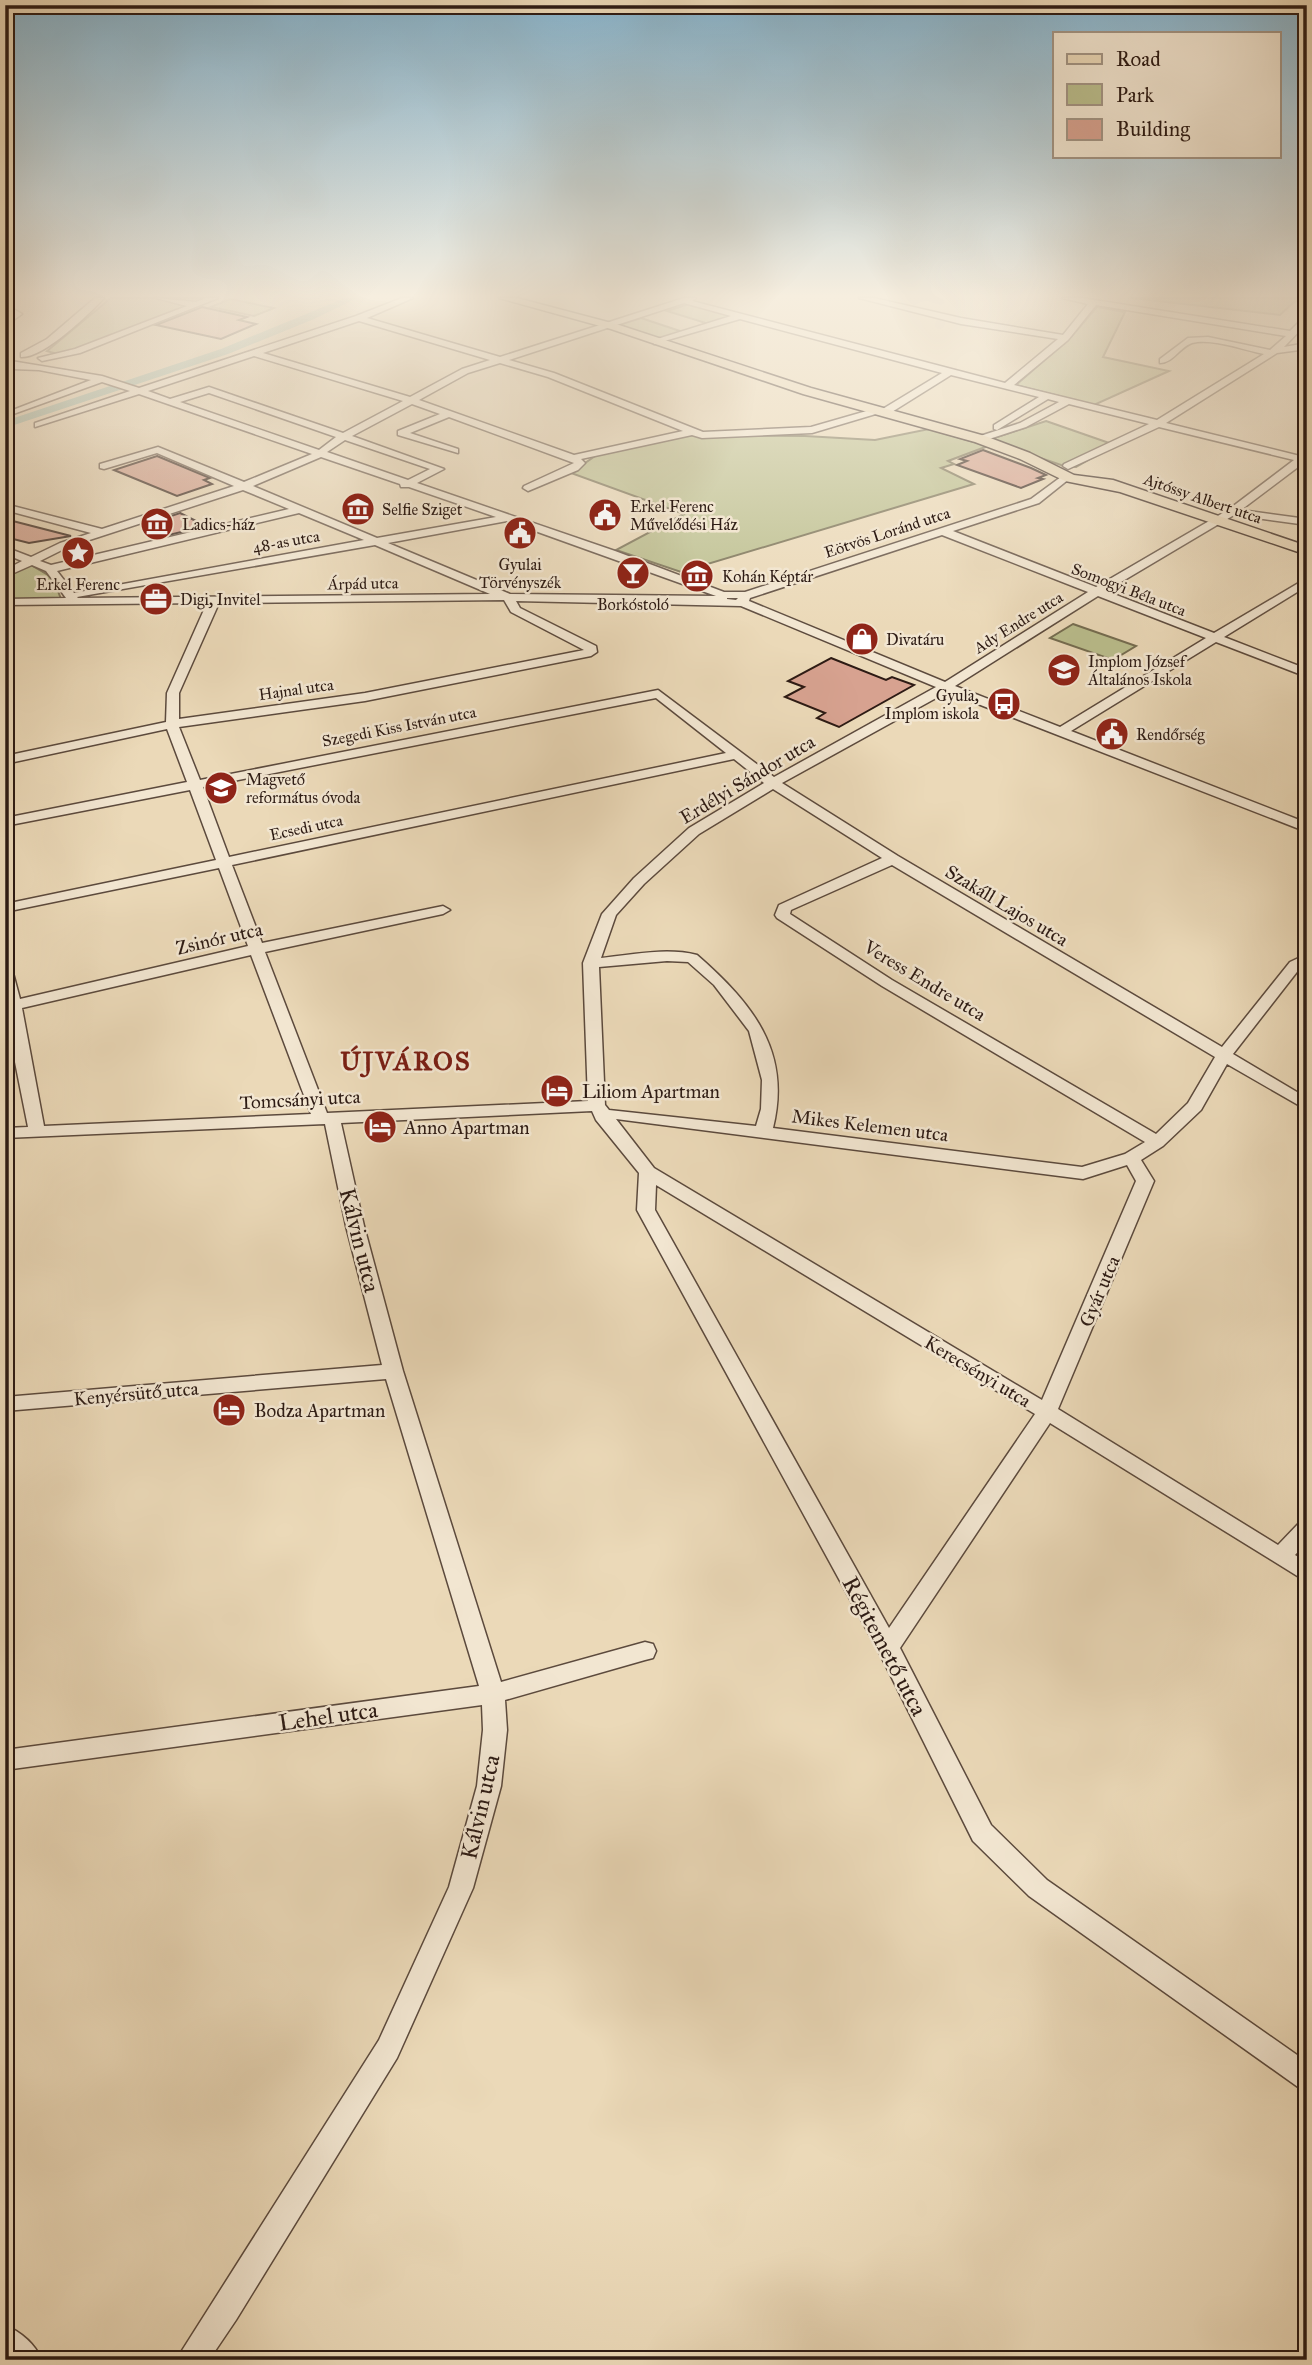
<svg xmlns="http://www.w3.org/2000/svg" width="1312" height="2365" viewBox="0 0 1312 2365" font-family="'IM FELL Great Primer',serif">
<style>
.green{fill:#babe8d;stroke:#746c50;stroke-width:2}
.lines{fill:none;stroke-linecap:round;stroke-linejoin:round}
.canal{fill:#99baab;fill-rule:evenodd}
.building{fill:#d7a290;stroke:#2d1b14;stroke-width:2}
.minor-casing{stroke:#5c4a3d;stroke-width:3}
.major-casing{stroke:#2d1b14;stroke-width:3}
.minor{fill:#f2e6d1;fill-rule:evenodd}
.major{fill:#ebd9b8;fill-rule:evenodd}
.labels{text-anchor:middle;stroke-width:5;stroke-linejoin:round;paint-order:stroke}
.far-street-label{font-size:16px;fill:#2d1b14;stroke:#f2e6d1}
.far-poi-label{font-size:16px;fill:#2d1b14;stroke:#f2e6d1;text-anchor:start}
.street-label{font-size:19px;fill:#2d1b14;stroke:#f2e6d1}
.poi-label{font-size:19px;fill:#2d1b14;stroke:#f2e6d1;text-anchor:start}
.near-street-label{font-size:23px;fill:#2d1b14;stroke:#f2e6d1}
.district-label{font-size:26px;font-weight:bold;letter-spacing:2px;fill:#7a1f14;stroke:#f2e6d1}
</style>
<rect width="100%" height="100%" fill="#ebd9b8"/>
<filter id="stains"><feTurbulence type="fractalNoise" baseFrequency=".00286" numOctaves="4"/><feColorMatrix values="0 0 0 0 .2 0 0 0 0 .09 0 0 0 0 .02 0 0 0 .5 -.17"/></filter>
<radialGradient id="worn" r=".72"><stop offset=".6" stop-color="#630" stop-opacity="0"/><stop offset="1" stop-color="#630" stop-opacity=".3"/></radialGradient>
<path class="green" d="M111 298H207L78 350 57 354 47 351Z
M1131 298H1307V302L1295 301 1280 315Z
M230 299 274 308 254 316 211 307Z
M692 303 740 316 712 325 667 311Z
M1097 307 1125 312 1103 357 1169 371 1094 405 1016 385 1071 337Z
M641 318 683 332 660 339 619 325Z
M1046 421 1115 445 1076 467 1061 465 988 440Z
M929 429 988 446 948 461 954 464 941 468 974 484 681 572 616 550 684 514 571 473 598 454 689 435 805 436 875 440Z
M31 565 53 578 61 599 5 601V576Z
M1073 624 1136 646 1113 660 1050 638Z"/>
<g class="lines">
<path class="canal" d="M345 298H357L314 319 228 354 5 428V421L221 349Z"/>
</g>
<path class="building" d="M202 307 247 317 239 320 256 324 221 339 156 325Z
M983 450 1031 468 1046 475 1038 478 1043 479 1021 488 957 465 967 461 960 459Z
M157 456 210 478 204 480 212 484 177 496 114 470Z
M180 513 206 526 169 535 147 524Z
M5 519 71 536 29 543 5 537Z
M831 658 886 680 892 677 914 685 839 727 817 718 825 713 785 697 804 687 788 681Z"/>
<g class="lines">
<defs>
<path id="minor" d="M95 298H104C88 315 44 358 21 357V353L47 339Z
M156 298 196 302 206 298H218L80 353 42 361 38 358 75 349 187 306Z
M402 298H413L367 318 500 357 684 298H696L692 301 1005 383 1058 339 961 324 859 298H874L961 318 1063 335 1088 304 1062 298H1082L1290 331 1307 314V323L1284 347 1307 343V349L1277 353 1166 423 1300 456 1307 452 1306 461 1241 510 1307 519V525L1234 515 1106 591 1214 633 1307 578V586L1224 637 1307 669V677L1216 642 1071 731 1307 823V832L947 692 782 783 898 856 1222 1047 1290 962 1307 954V965L1300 968 1233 1054 1307 1098V1110L1227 1064 1201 1110 1163 1146 1141 1160 1154 1181 1058 1409 1278 1545 1300 1522 1307 1520V1542L1295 1555 1307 1562V1582L1050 1423 900 1648 991 1825 1047 1880 1307 2062V2091L1298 2087 1029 1896 973 1841 880 1654 637 1210 639 1173 596 1120 592 1111 341 1123 364 1226 403 1371 501 1682 645 1642 653 1644 656 1651 653 1658 645 1660 505 1700 507 1730 501 1786 473 1888 397 2058 236 2320 209 2360H176L379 2040 449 1887 477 1786 483 1730 482 1705 5 1770V1750L479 1686 386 1379 5 1411V1397L382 1365 346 1226 325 1124 5 1138V1128L28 1127 5 1012V968L13 973 20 999 248 946 219 868 5 912V904L216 860 190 790 5 826V818L187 782 167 729 5 764V756L166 722 167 693 207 603 5 605V599L66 598 46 571 32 565 5 577V570L22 561 5 554V547L31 557 60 543 91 533 5 510V504L102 529 234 486 157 453 104 469 100 468V464L158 447 244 482 312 454 139 394 35 427V423L130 391 102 382 5 417V413L91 380 39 370 12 369 5 365V360L102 376 139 388 356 316ZM684 303 731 316 654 340V344L740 319 942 373 881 410 877 408 811 427 703 432 554 373 509 360ZM1096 305 1286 336 1270 350 1208 337 1188 338 1160 359V363C1173 363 1180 347 1192 343 1213 338 1243 350 1264 354L1157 420 1014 385 1068 340ZM359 321 490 360 462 369 410 397 263 353ZM254 356 403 401 343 433 209 387 170 399 148 391ZM500 363 548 377 683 431 574 455 419 400 468 373ZM951 375 1039 397 994 425V429L997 430 1048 399 1059 402 1020 423 977 437V441L980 442 1026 427 1069 404 1149 424 1064 464 1063 466 1068 469 1159 427 1294 460 1228 510 1096 587 953 531 1039 503 1069 479V475L1065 474 1031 499 745 592H724L615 551 417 483 444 469 352 436 412 404 440 414 398 431V435L458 453V449L410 433 449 417 574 463 524 486 523 488 528 491 578 470 585 463 581 459 692 435 702 438 812 433 879 413 887 415ZM209 393 336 437 319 450 180 402ZM345 440 430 469 408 480 327 452ZM321 457 400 484 401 487H409L496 517 377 538 253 486ZM243 490 289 509 51 565 40 561 68 547ZM299 513 364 540 74 593 57 571ZM507 521 716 596 510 594 388 543ZM942 535 1088 592 945 682 749 601 750 598ZM375 545 490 594 78 598 77 597ZM1098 596 1206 638 1060 727 955 686ZM738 598 736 600 727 599V598ZM504 600 511 612 584 650 365 693 179 719V693L219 603ZM516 601 741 606 936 687 774 777 658 690 200 780 179 727 365 701 591 656 597 652 596 646 520 608ZM656 698 726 753 229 857 203 787ZM734 759 764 783 689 828 634 878 602 914 583 963 588 1101 327 1113 265 952 443 914 450 910 443 906 262 943 232 865ZM773 789 882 858 779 905 775 915 777 918 882 986 1145 1142 1125 1154 1082 1167 773 1128C792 1051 752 1003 697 955 666 947 632 955 601 958L616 915 644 884 699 834ZM892 865 1215 1057 1188 1103 1156 1134 892 980 790 914 791 910ZM251 955 311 1114 44 1126 22 1008ZM667 961 688 962 714 985 749 1031 762 1080 761 1109 756 1126 609 1110 605 1105 599 967ZM616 1119 1083 1179 1127 1165 1136 1181 1042 1400 654 1168ZM656 1185 1035 1414 889 1628 655 1210Z
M5 304 22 314 5 326V319L12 314 5 310Z
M5 2325C21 2332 35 2344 42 2360H5Z"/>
<path id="major" d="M499 298H517L619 325 811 388 985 436 1030 453 1074 475 1113 480 1307 546V555L1120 492 1065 481 1020 459 975 442 803 394 611 329Z"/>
</defs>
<use href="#minor" class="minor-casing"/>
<use href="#major" class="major-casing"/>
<use href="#minor" class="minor"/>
<use href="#major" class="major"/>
</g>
<linearGradient id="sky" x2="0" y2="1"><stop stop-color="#88b6d0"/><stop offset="0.47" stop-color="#f6eedf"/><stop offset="1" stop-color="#f6eedf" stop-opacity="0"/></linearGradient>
<rect width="1312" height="629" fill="url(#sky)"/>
<defs>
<symbol id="museum-disc" viewBox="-11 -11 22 22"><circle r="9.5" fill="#8f2418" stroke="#f2e6d1"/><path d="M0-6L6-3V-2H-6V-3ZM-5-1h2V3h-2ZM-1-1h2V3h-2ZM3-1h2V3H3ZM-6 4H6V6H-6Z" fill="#fff"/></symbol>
<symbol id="civic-disc" viewBox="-11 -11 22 22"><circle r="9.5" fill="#8f2418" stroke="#f2e6d1"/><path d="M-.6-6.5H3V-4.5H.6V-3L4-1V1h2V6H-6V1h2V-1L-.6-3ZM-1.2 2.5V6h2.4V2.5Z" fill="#fff"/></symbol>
<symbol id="sight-disc" viewBox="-11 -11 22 22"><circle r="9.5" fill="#8f2418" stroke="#f2e6d1"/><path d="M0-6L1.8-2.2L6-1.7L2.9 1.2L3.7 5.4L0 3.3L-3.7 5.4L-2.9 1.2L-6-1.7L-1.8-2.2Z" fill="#fff"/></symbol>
<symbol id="bar-disc" viewBox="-11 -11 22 22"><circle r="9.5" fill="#8f2418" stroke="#f2e6d1"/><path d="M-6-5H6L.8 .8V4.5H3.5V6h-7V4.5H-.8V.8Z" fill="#fff"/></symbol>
<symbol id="office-disc" viewBox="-11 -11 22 22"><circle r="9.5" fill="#8f2418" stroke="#f2e6d1"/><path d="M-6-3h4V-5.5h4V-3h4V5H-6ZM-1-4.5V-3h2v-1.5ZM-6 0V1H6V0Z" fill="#fff"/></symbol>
<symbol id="shop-disc" viewBox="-11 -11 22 22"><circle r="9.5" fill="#8f2418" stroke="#f2e6d1"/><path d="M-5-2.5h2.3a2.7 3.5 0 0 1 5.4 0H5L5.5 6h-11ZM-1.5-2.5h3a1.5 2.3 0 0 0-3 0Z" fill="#fff"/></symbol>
<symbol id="school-disc" viewBox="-11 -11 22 22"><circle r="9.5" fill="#8f2418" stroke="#f2e6d1"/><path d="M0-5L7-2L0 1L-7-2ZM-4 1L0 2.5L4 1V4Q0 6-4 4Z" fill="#fff"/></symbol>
<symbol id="bus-disc" viewBox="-11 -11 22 22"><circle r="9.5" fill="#8f2418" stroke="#f2e6d1"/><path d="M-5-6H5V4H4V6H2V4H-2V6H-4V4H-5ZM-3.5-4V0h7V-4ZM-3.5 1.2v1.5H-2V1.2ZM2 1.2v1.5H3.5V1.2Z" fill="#fff"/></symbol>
<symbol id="hotel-disc" viewBox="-11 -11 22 22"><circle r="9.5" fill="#8f2418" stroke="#f2e6d1"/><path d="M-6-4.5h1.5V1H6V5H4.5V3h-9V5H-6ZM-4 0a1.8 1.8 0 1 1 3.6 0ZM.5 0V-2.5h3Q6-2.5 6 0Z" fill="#fff"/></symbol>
</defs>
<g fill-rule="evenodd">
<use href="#museum-disc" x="339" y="490" width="38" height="38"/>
<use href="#civic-disc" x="586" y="496" width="38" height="38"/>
<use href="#museum-disc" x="138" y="505" width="38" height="38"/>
<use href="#civic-disc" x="501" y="514" width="38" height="38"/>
<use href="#sight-disc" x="59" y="534" width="38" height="38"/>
<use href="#bar-disc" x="614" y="554" width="38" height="38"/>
<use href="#museum-disc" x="678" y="557" width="38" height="38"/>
<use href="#office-disc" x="137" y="580" width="38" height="38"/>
<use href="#shop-disc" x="843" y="620" width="38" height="38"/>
<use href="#school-disc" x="1045" y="651" width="38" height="38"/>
<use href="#bus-disc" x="985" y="685" width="38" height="38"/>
<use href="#civic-disc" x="1093" y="715" width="38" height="38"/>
<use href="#school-disc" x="202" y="769" width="38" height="38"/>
<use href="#hotel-disc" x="538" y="1072" width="38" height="38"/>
<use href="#hotel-disc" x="361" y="1108" width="38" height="38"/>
<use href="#hotel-disc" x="210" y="1391" width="38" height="38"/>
</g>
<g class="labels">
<g class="far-street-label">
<text transform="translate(1203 498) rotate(19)" y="6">Ajtóssy Albert utca</text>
<text transform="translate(887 532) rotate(-18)" y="6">Eötvös Loránd utca</text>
<text transform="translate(286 541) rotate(-10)" y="6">48-as utca</text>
<text transform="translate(363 583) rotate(-1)" y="6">Árpád utca</text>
<text transform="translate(1129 589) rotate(21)" y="6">Somogyi Béla utca</text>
<text transform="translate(1018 622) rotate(-32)" y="6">Ady Endre utca</text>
<text transform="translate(296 689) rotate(-8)" y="6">Hajnal utca</text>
<text transform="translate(399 726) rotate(-11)" y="6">Szegedi Kiss István utca</text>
<text transform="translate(306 827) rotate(-12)" y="6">Ecsedi utca</text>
</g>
<g class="far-poi-label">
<text x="630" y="512">Erkel Ferenc<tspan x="630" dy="18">Művelődési Ház</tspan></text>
<text x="382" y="515">Selfie Sziget</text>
<text x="182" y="530">Ladics-ház</text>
<text x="520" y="570" text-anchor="middle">Gyulai<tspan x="520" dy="18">Törvényszék</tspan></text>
<text x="722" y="582">Kohán Képtár</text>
<text x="78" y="590" text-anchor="middle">Erkel Ferenc</text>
<text x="180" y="605">Digi, Invitel</text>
<text x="633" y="610" text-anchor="middle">Borkóstoló</text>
<text x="886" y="645">Divatáru</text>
<text x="1088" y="667">Implom József<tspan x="1088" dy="18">Általános Iskola</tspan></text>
<text x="979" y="701" text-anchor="end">Gyula,<tspan x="979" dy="18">Implom iskola</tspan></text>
<text x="1136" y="740">Rendőrség</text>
<text x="246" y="785">Magvető<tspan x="246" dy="18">református óvoda</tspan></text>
</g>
<g class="street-label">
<text transform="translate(747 779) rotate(-31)" y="7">Erdélyi Sándor utca</text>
<text transform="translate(1007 905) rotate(31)" y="7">Szakáll Lajos utca</text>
<text transform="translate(219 938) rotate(-13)" y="7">Zsinór utca</text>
<text transform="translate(925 980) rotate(31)" y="7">Veress Endre utca</text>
<text transform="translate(300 1099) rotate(-3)" y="7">Tomcsányi utca</text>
<text transform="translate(870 1125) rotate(7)" y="7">Mikes Kelemen utca</text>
<text transform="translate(1099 1291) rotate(-67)" y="7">Gyár utca</text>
<text transform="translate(978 1371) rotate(31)" y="7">Kerecsényi utca</text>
<text transform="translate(136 1393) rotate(-5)" y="7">Kenyérsütő utca</text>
</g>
<g class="poi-label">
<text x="582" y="1098">Liliom Apartman</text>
<text x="404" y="1134">Anno Apartman</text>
<text x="254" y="1417">Bodza Apartman</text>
</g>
<g class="near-street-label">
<text transform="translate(360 1240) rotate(76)" y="8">Kálvin utca</text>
<text transform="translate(885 1646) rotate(62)" y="8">Régitemető utca</text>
<text transform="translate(328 1716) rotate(-8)" y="8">Lehel utca</text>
<text transform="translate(480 1807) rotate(-77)" y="8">Kálvin utca</text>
</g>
<g class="district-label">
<text x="406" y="1070">ÚJVÁROS</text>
</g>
</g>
<rect width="1312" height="2365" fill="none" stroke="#ebd9b8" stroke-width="28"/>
<rect x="7" y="7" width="1298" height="2351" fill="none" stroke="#2d1b14" stroke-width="3.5"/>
<rect x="14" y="14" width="1284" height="2337" fill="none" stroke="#2d1b14" stroke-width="2"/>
<rect x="1053" y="32" width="228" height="126" fill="#f2e6d1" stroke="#a39585" stroke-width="2"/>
<rect x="1067" y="54" width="35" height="10" fill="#ebd9b8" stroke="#a39585" stroke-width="2"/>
<text x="1116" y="66" font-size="21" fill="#2d1b14">Road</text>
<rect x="1067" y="84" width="35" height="21" fill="#babe8d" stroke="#a39585" stroke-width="2"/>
<text x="1116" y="102" font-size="21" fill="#2d1b14">Park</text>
<rect x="1067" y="119" width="35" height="21" fill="#d7a290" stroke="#a39585" stroke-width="2"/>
<text x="1116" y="136" font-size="21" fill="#2d1b14">Building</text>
<rect width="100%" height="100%" filter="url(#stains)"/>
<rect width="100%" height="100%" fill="url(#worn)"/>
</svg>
